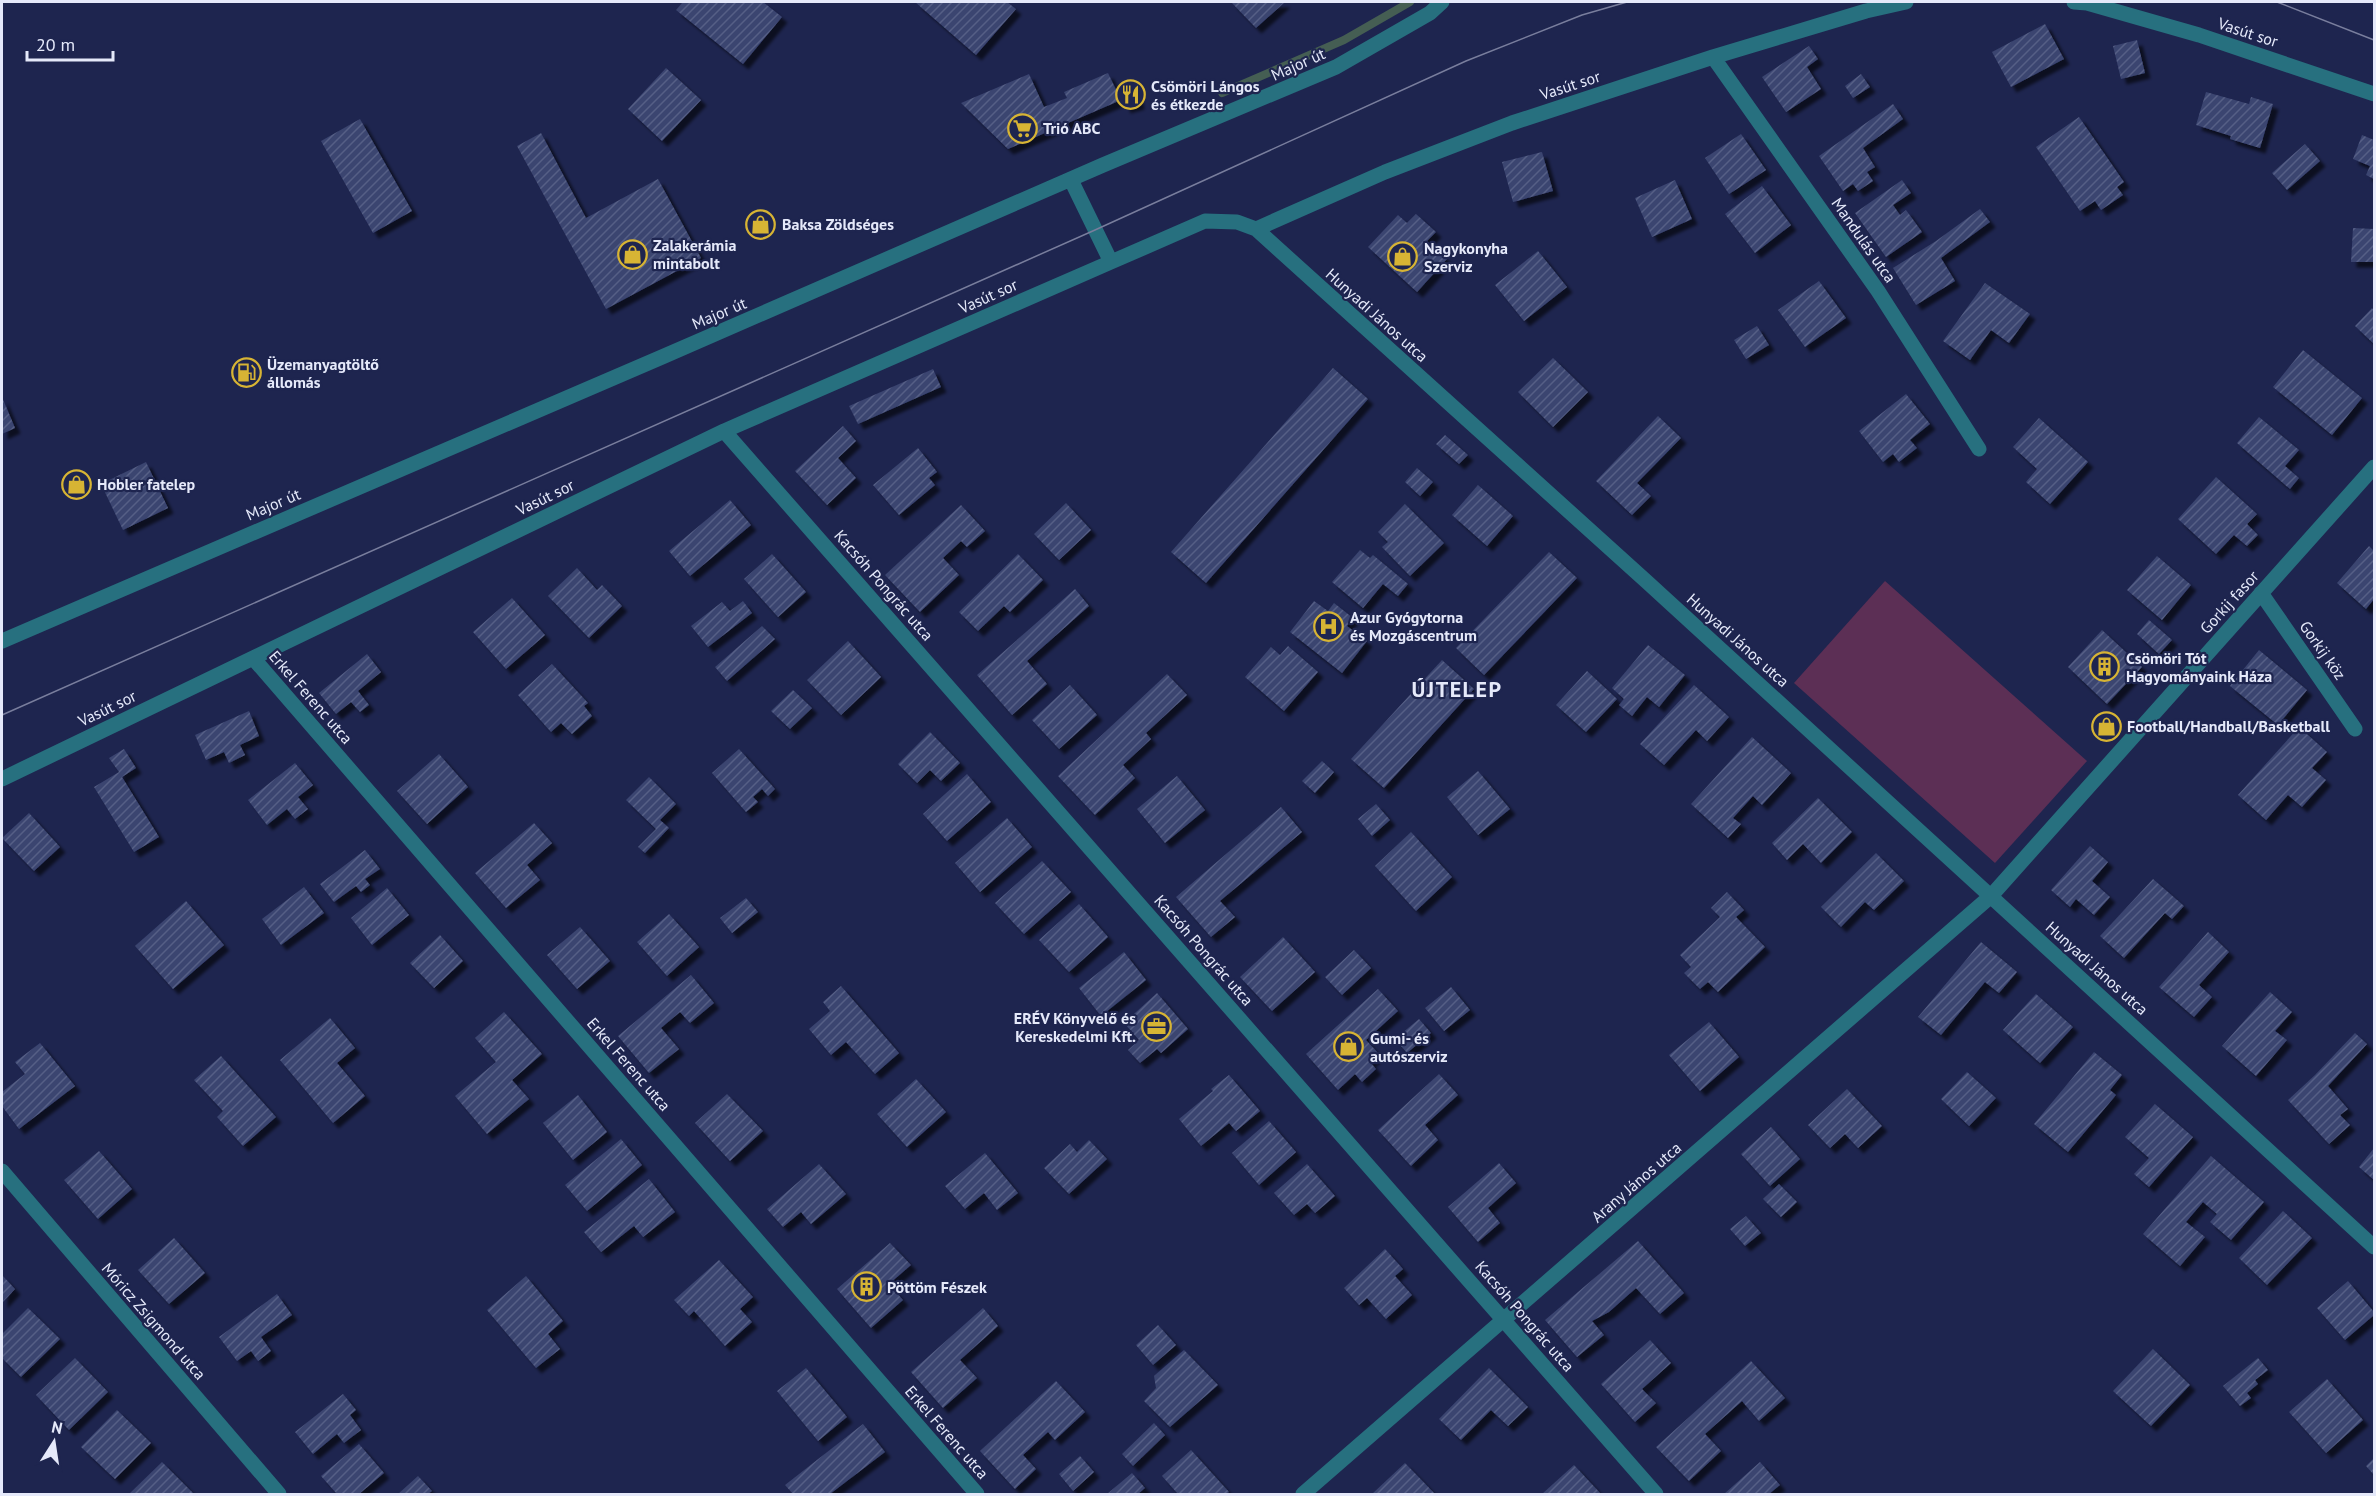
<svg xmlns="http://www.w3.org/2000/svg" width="2376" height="1496" viewBox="0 0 2376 1496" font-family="'PT Sans',sans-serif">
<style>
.park{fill:#5c2f55}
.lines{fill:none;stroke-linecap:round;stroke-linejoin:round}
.stream{stroke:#455e53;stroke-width:8}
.building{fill:url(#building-hatch);filter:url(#shadow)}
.minor{stroke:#27707f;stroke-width:15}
.tram{stroke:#797e9d;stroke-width:1.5}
.labels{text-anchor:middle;stroke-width:4.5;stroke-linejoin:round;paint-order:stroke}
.street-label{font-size:16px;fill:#e5e9fa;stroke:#1e254f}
.poi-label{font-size:16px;font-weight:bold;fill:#e5e9fa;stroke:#1e254f;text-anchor:start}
.district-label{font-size:22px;font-weight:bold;letter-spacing:1.5px;fill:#e5e9fa;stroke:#1e254f}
</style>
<defs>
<pattern id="building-hatch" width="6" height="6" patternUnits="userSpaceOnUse" patternTransform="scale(1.5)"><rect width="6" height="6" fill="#3a4470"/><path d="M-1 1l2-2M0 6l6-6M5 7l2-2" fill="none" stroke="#565f85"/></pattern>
<filter id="shadow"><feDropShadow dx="5.5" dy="5.5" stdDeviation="1.5" flood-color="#0009"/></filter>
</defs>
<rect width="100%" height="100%" fill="#1e254f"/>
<path class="park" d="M1885 581 2087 761 1995 863 1794 683Z"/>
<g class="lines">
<path class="stream" d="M1222 93 1344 40 1410 2"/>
</g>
<path class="building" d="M683 2H763L782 17 743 64 676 10Z
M915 2H1007L1016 9 976 55Z
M1231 2H1285L1256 28Z
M2045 24 2064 59 2011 87 1992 52Z
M2137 40 2145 73 2121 79 2113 46Z
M1809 46 1818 59 1807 67 1821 89 1786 112 1762 77Z
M666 68 701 100 662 141 628 109Z
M1108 73 1121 100 1008 149 961 103 1029 74 1044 107 1067 98 1064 92Z
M1861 74 1870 87 1853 98 1845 86Z
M1135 83 1139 104 1125 108 1120 87Z
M2206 92 2249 104 2251 97 2273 104 2260 148 2230 139 2231 136 2196 125Z
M1893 104 1903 119 1863 148 1875 167 1867 172 1873 181 1858 191 1853 184 1843 191 1819 156Z
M2079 117 2124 182 2117 187 2123 195 2101 210 2095 201 2080 211 2036 147Z
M360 119 412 211 373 233 321 141Z
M541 133 586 218 658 179 701 258 606 309 517 146Z
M1741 134 1766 170 1729 194 1705 158Z
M2362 135 2374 140V179L2366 175 2370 166 2353 159Z
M2305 144 2320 161 2287 190 2272 173Z
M1542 152 1553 191 1513 202 1502 162Z
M1675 180 1692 219 1652 237 1635 198Z
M1902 180 1911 193 1893 205 1900 215 1906 210 1922 232 1886 257 1855 213Z
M1762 186 1791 225 1755 253 1725 214Z
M1980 209 1990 222 1941 258 1955 281 1916 305 1893 268 1936 241Z
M1416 214 1436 232 1427 241 1447 259 1417 292 1368 247 1398 215 1407 223Z
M2353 228 2374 229V262H2351Z
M1538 251 1567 287 1524 321 1495 285Z
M1819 281 1846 318 1805 347 1778 310Z
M1985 283 2030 314 2009 343 1991 330 1970 360 1943 341Z
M2372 308 2374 311V344L2355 326Z
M1757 326 1769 345 1746 359 1734 340Z
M2303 350 2362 398 2332 435 2273 387Z
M1553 358 1588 392 1553 427 1518 392Z
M1333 368 1368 399 1206 583 1171 552Z
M933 369 941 387 858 424 849 406Z
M1906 394 1930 424 1910 440 1917 448 1899 462 1893 454 1883 462 1859 431Z
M2 397 15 428 2 434Z
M1658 416 1681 438 1637 483 1651 496 1632 515 1596 481Z
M2259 417 2299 450 2285 466 2299 478 2290 489 2237 443Z
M2039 418 2088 462 2050 504 2026 482 2037 469 2013 447Z
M843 426 856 441 838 458 856 478 827 505 795 471Z
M1445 435 1468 455 1459 464 1436 444Z
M918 448 937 472 929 478 935 485 899 515 873 485Z
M146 462 168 508 123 530 101 484Z
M1417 468 1433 482 1420 496 1405 482Z
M2216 477 2257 514 2247 524 2258 535 2247 546 2234 535 2216 554 2178 519Z
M1478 485 1513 516 1487 546 1452 515Z
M730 500 751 525 690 576 669 551Z
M1066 503 1091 530 1059 560 1034 534Z
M1405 504 1444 543 1410 576 1382 547 1388 542 1378 532Z
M961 505 985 531 967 547 961 541 943 558 959 575 920 612 885 575Z
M2369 546 2374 551V599L2366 609 2337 583Z
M1360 550 1370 558 1373 555 1408 584 1398 596 1383 584 1363 608 1332 582Z
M1549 552 1577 578 1484 675 1456 648Z
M772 554 806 592 778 617 744 579Z
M1018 554 1043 580 1010 612 1004 606 978 631 959 612Z
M2157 556 2191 585 2162 620 2127 590Z
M577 568 597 590 602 585 622 606 589 638 548 596Z
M1075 589 1089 606 1027 661 1047 684 1012 715 977 675Z
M512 598 545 635 506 669 473 632Z
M743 601 752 613 708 647 691 626 722 602 730 611Z
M1314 601 1328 611 1334 603 1353 618 1347 626 1367 641 1342 673 1290 632Z
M2149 620 2172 640 2159 654 2137 634Z
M762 626 775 639 727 681 715 667Z
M2102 630 2142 667 2107 704 2068 667Z
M848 641 881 677 841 715 807 680Z
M1648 645 1685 675 1659 707 1647 697 1632 716 1619 705 1624 699 1612 688Z
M1288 646 1318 672 1284 711 1245 677 1271 647 1280 655Z
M2259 650 2307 690 2278 725 2230 686Z
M367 654 381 672 358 691 369 705 360 712 351 702 336 714 319 693Z
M1442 660 1474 689 1384 788 1351 759Z
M552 664 588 703 584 706 592 716 572 734 561 723 551 732 518 695Z
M1587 671 1617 699 1586 732 1556 705Z
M1167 674 1187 695 1146 733 1151 739 1123 765 1135 778 1095 815 1058 776Z
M1070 685 1097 715 1059 749 1032 720Z
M1694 685 1729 717 1707 741 1696 730 1664 765 1640 744Z
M793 690 812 708 790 729 771 711Z
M249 711 259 736 240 745 245 755 229 763 224 752 206 760 195 735Z
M2299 727 2327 752 2312 768 2326 780 2302 807 2288 795 2266 820 2238 795Z
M930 732 960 763 941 781 930 770 917 783 898 764Z
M1752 737 1791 773 1762 805 1753 796 1733 818 1741 824 1728 838 1691 804Z
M124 749 136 768 122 777 159 837 134 852 94 787 119 772 109 758Z
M739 749 775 789 768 796 762 789 753 797 758 802 746 812 712 773Z
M439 754 468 787 427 824 397 791Z
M1322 761 1334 772 1315 793 1302 781Z
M295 763 313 785 298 797 308 809 295 819 287 809 267 825 248 800Z
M1478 771 1510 809 1478 835 1447 797Z
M967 774 991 802 947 841 923 814Z
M1177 776 1205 810 1165 843 1137 809Z
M649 777 676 804 660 820 669 828 645 853 638 847 656 829 626 800Z
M1818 798 1852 832 1821 863 1803 844 1787 860 1772 843Z
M1376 804 1390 820 1372 836 1358 819Z
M1281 807 1302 832 1220 901 1235 917 1211 937 1176 897Z
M29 813 60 847 34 871 2 838Z
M1007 818 1032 847 980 892 955 863Z
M534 823 552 843 527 865 540 880 506 908 475 873Z
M1411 832 1452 877 1416 911 1375 866Z
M2090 846 2108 862 2092 881 2110 897 2094 915 2076 899 2070 907 2051 890Z
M365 850 380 869 365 879 370 885 361 892 356 886 334 902 320 884Z
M1876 853 1904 881 1874 910 1865 902 1841 927 1821 907Z
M1042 861 1071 892 1024 934 995 903Z
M2153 879 2184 906 2172 919 2165 913 2124 958 2100 936Z
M304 887 324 913 281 945 262 919Z
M387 888 409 915 372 945 351 918Z
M1727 892 1744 910 1736 917 1765 947 1718 992 1708 982 1700 989 1684 973 1691 967 1680 955 1720 917 1711 908Z
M746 898 758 912 732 933 720 918Z
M186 901 224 945 173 989 135 946Z
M1079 904 1108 937 1069 972 1039 940Z
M669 914 699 947 667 976 637 942Z
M580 927 610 961 577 989 547 955Z
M2208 932 2229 952 2199 985 2212 997 2194 1017 2159 987Z
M440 935 463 961 434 988 410 963Z
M1283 937 1315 972 1272 1011 1240 977Z
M1981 942 2017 972 1999 993 1985 982 1941 1035 1918 1017Z
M1354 950 1371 968 1342 995 1325 977Z
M1124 952 1146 980 1101 1016 1079 988Z
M691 975 714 1003 690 1023 680 1012 661 1028 679 1049 649 1073 618 1036Z
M841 986 899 1053 875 1074 846 1042 831 1055 809 1029 830 1011 823 1002Z
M1451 987 1470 1010 1444 1031 1425 1008Z
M1378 989 1398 1011 1366 1040 1379 1054 1370 1062 1376 1069 1362 1082 1355 1074 1338 1090 1306 1054Z
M2270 992 2292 1012 2275 1031 2287 1040 2256 1076 2222 1046Z
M1157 993 1188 1029 1161 1053 1157 1049 1140 1063 1128 1050 1139 1040 1124 1023Z
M2036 994 2073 1027 2040 1063 2003 1030Z
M504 1012 542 1054 512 1080 529 1099 487 1134 455 1096 496 1062 475 1038Z
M330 1018 355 1048 337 1063 365 1096 333 1123 280 1060Z
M1419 1019 1431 1033 1407 1053 1395 1039Z
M1709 1022 1739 1057 1700 1091 1669 1055Z
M2355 1033 2367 1044 2328 1086 2348 1109 2340 1115 2350 1125 2329 1144 2288 1100 2315 1075Z
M40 1043 75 1086 19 1129 2 1106V1092L25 1074 15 1062Z
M2094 1052 2122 1075 2110 1090 2116 1095 2068 1152 2034 1124Z
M221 1056 276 1117 243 1146 217 1117 223 1111 194 1080Z
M1967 1072 1996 1098 1969 1126 1941 1099Z
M1439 1074 1458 1095 1425 1125 1438 1140 1411 1166 1378 1130Z
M1229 1075 1260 1111 1236 1131 1229 1123 1201 1146 1179 1119 1213 1091 1211 1089Z
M916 1079 946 1112 907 1147 877 1114Z
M1847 1089 1882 1126 1858 1148 1845 1134 1830 1148 1808 1125Z
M727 1094 763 1131 730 1161 695 1123Z
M578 1095 607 1132 573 1160 543 1123Z
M2155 1104 2193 1137 2149 1187 2134 1174 2149 1158 2125 1137Z
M1269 1121 1296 1152 1259 1185 1232 1153Z
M1771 1127 1800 1159 1770 1186 1741 1154Z
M621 1139 642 1165 587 1211 565 1185Z
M1089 1140 1107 1159 1069 1194 1044 1168 1070 1144 1077 1152Z
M2374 1148V1180L2359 1167Z
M99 1151 132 1189 98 1219 64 1180Z
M985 1153 1018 1193 997 1210 984 1193 965 1209 945 1186Z
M2211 1156 2264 1202 2231 1240 2210 1222 2217 1214 2203 1202 2186 1222 2205 1237 2180 1266 2143 1234Z
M1499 1163 1516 1183 1488 1208 1500 1223 1478 1242 1448 1207Z
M819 1164 846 1194 811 1224 801 1212 783 1227 767 1209Z
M1307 1164 1335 1196 1315 1213 1307 1204 1294 1215 1274 1193Z
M649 1179 675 1212 643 1237 634 1226 601 1252 584 1232Z
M1779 1184 1797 1202 1781 1217 1763 1199Z
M2283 1211 2312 1238 2267 1285 2239 1258Z
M1746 1216 1761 1233 1745 1246 1730 1229Z
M174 1238 205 1273 169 1304 138 1270Z
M1638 1241 1684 1293 1660 1314 1636 1288 1609 1312 1592 1321 1604 1335 1577 1357 1545 1320Z
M890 1243 911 1265 889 1284 903 1300 871 1328 837 1289Z
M1385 1249 1403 1269 1395 1276 1412 1295 1386 1319 1367 1298 1359 1305 1344 1288Z
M719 1260 753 1297 740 1309 752 1322 725 1346 694 1311 689 1316 674 1300Z
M2 1275 15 1289 2 1303Z
M526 1276 563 1321 548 1334 560 1349 536 1368 487 1310Z
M2348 1281 2374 1312V1315L2345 1340 2317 1308Z
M277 1294 292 1315 261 1337 271 1351 258 1361 251 1351 237 1361 219 1337Z
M28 1308 60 1339 21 1377 2 1358V1334Z
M983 1308 998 1326 960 1360 977 1378 943 1408 911 1372Z
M1158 1325 1176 1345 1153 1365 1136 1345Z
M1650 1340 1671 1363 1642 1389 1656 1403 1635 1422 1601 1384Z
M2153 1349 2190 1385 2151 1426 2113 1391Z
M1184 1350 1218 1385 1170 1427 1144 1401 1156 1388 1154 1376Z
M75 1358 108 1392 69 1430 36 1395Z
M2258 1358 2268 1370 2255 1380 2258 1384 2247 1393 2251 1398 2240 1406 2223 1386Z
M1751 1361 1785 1398 1759 1421 1742 1401 1705 1434 1721 1451 1689 1481 1656 1447Z
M806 1368 847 1417 818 1441 777 1391Z
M1489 1368 1528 1407 1508 1426 1491 1410 1461 1440 1439 1419Z
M2327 1379 2363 1420 2326 1453 2289 1412Z
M1056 1381 1085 1412 1055 1440 1048 1432 1023 1455 1036 1469 1015 1489 980 1451Z
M343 1394 356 1410 350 1415 361 1430 344 1443 337 1434 313 1454 295 1432Z
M117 1410 151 1443 115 1479 81 1447Z
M1154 1423 1165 1435 1133 1466 1122 1454Z
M863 1424 885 1452 830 1494H793L785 1485Z
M359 1444 384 1473 359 1494H337L321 1476Z
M1191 1450 1229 1492 1226 1494H1178L1162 1476Z
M1080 1456 1094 1472 1073 1491 1059 1474Z
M2374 1458V1475L2366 1466Z
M162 1462 194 1494H129Z
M1760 1462 1780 1485 1769 1494H1724Z
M1405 1463 1435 1494H1372Z
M1574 1465 1601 1494H1542Z
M1132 1473 1145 1488 1138 1494H1107Z
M418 1476 432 1491 428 1494H398Z"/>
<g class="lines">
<path class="minor" d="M2074 2 2087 3 2199 35 2374 94
M1713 57 1878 291 1979 449
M1071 180 1111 262 1205 221 1237 222 1256 229 1646 581 2374 1247
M1256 229 1385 172 1512 123 1713 57 1866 11 1906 2
M724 431 1656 1494
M2261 593 2355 729
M2 641 662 357 1103 165 1336 67 1430 13 1442 2
M253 658 977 1494
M2 779 724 431 1111 262
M2 1171 279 1494
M1303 1494 1991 896 2374 467"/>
<path class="tram" d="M2277 2 2374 40
M2 715 1095 230 1466 61 1582 15 1627 2"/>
</g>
<defs>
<symbol id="restaurant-ring" viewBox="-11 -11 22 22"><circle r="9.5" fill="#1e254f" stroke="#d7b434" stroke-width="1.5"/><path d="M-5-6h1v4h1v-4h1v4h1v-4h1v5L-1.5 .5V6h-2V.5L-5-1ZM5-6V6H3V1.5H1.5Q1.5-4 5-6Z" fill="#d7b434"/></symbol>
<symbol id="supermarket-ring" viewBox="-11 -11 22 22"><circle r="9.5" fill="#1e254f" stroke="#d7b434" stroke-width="1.5"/><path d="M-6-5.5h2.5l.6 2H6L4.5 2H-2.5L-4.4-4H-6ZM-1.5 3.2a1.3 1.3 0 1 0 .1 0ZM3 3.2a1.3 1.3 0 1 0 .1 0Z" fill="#d7b434"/></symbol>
<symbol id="shop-ring" viewBox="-11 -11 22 22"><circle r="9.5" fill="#1e254f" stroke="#d7b434" stroke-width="1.5"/><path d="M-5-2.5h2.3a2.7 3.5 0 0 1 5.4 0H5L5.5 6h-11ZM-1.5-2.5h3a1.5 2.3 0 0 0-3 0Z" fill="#d7b434"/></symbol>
<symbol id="fuel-ring" viewBox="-11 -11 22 22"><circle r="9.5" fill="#1e254f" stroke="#d7b434" stroke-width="1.5"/><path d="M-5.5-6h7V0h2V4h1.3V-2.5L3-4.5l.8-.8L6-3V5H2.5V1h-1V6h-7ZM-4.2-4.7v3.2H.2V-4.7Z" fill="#d7b434"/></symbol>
<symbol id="hospital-ring" viewBox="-11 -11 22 22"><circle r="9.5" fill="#1e254f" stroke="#d7b434" stroke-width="1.5"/><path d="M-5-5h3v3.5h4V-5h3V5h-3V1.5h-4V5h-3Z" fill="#d7b434"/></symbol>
<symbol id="building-ring" viewBox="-11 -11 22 22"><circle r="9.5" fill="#1e254f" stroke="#d7b434" stroke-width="1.5"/><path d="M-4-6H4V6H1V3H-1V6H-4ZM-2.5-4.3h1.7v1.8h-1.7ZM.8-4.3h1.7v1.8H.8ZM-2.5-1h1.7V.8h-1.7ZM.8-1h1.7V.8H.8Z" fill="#d7b434"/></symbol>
<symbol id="office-ring" viewBox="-11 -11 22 22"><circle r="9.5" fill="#1e254f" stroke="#d7b434" stroke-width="1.5"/><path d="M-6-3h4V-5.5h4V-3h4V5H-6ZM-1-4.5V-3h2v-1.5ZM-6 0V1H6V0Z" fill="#d7b434"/></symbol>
</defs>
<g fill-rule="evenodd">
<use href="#restaurant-ring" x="1114" y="78" width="33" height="33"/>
<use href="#supermarket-ring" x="1006" y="112" width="33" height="33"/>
<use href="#shop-ring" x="744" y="208" width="33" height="33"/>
<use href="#shop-ring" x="616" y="238" width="33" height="33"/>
<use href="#shop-ring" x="1386" y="240" width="33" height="33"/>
<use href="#fuel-ring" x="230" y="356" width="33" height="33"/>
<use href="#shop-ring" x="60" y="468" width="33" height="33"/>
<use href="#hospital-ring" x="1312" y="610" width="33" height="33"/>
<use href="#building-ring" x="2088" y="650" width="33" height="33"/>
<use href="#shop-ring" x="2090" y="710" width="33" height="33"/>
<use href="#office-ring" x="1140" y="1010" width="33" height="33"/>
<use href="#shop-ring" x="1332" y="1030" width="33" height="33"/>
<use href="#building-ring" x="850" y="1270" width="33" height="33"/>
</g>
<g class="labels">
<g class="street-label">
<text transform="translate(2248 32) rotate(18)" y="6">Vasút sor</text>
<text transform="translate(1298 64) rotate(-24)" y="6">Major út</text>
<text transform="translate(1570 85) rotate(-18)" y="6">Vasút sor</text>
<text transform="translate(1864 240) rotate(55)" y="6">Mandulás utca</text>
<text transform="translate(988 296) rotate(-24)" y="6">Vasút sor</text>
<text transform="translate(719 313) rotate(-23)" y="6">Major út</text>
<text transform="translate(1377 315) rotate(42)" y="6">Hunyadi János utca</text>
<text transform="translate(545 497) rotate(-26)" y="6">Vasút sor</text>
<text transform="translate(273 504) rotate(-23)" y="6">Major út</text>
<text transform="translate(884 585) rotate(49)" y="6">Kacsóh Pongrác utca</text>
<text transform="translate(2229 602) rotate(-48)" y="6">Gorkij fasor</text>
<text transform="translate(1738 640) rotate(42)" y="6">Hunyadi János utca</text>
<text transform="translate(2323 650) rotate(55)" y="6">Gorkij köz</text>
<text transform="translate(311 697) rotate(49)" y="6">Erkel Ferenc utca</text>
<text transform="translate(107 708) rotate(-26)" y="6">Vasút sor</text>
<text transform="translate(1204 950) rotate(49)" y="6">Kacsóh Pongrác utca</text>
<text transform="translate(2097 968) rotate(42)" y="6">Hunyadi János utca</text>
<text transform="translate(629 1064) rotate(49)" y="6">Erkel Ferenc utca</text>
<text transform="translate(1636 1182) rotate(-41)" y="6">Arany János utca</text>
<text transform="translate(1525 1316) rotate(49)" y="6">Kacsóh Pongrác utca</text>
<text transform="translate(154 1321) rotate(49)" y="6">Móricz Zsigmond utca</text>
<text transform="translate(947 1432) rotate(49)" y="6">Erkel Ferenc utca</text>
</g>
<g class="poi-label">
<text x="1151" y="92">Csömöri Lángos<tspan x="1151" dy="18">és étkezde</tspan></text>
<text x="1043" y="134">Trió ABC</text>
<text x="782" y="230">Baksa Zöldséges</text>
<text x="653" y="251">Zalakerámia<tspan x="653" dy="18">mintabolt</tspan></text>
<text x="1424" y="254">Nagykonyha<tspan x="1424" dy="18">Szerviz</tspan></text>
<text x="267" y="370">Üzemanyagtöltő<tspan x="267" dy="18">állomás</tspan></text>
<text x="97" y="490">Hobler fatelep</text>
<text x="1350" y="623">Azur Gyógytorna<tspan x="1350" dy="18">és Mozgáscentrum</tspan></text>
<text x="2126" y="664">Csömöri Tót<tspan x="2126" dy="18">Hagyományaink Háza</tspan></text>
<text x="2127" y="732">Football/Handball/Basketball</text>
<text x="1136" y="1024" text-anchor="end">ERÉV Könyvelő és<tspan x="1136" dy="18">Kereskedelmi Kft.</tspan></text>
<text x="1370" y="1044">Gumi- és<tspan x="1370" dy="18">autószerviz</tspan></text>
<text x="887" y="1293">Pöttöm Fészek</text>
</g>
<g class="district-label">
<text x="1457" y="697">ÚJTELEP</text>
</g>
</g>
<rect width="2376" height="1496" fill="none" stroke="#e5e9fa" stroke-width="6"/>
<g transform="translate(54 1442) rotate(12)" stroke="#1e254f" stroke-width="4.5" paint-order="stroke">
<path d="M0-4.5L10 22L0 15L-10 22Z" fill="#e5e9fa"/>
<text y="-9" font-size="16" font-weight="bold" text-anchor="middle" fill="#e5e9fa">N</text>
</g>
<path d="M27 51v9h86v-9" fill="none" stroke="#e5e9fa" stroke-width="3"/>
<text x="36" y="51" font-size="18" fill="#e5e9fa" stroke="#1e254f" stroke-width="4.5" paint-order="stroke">20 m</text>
</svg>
